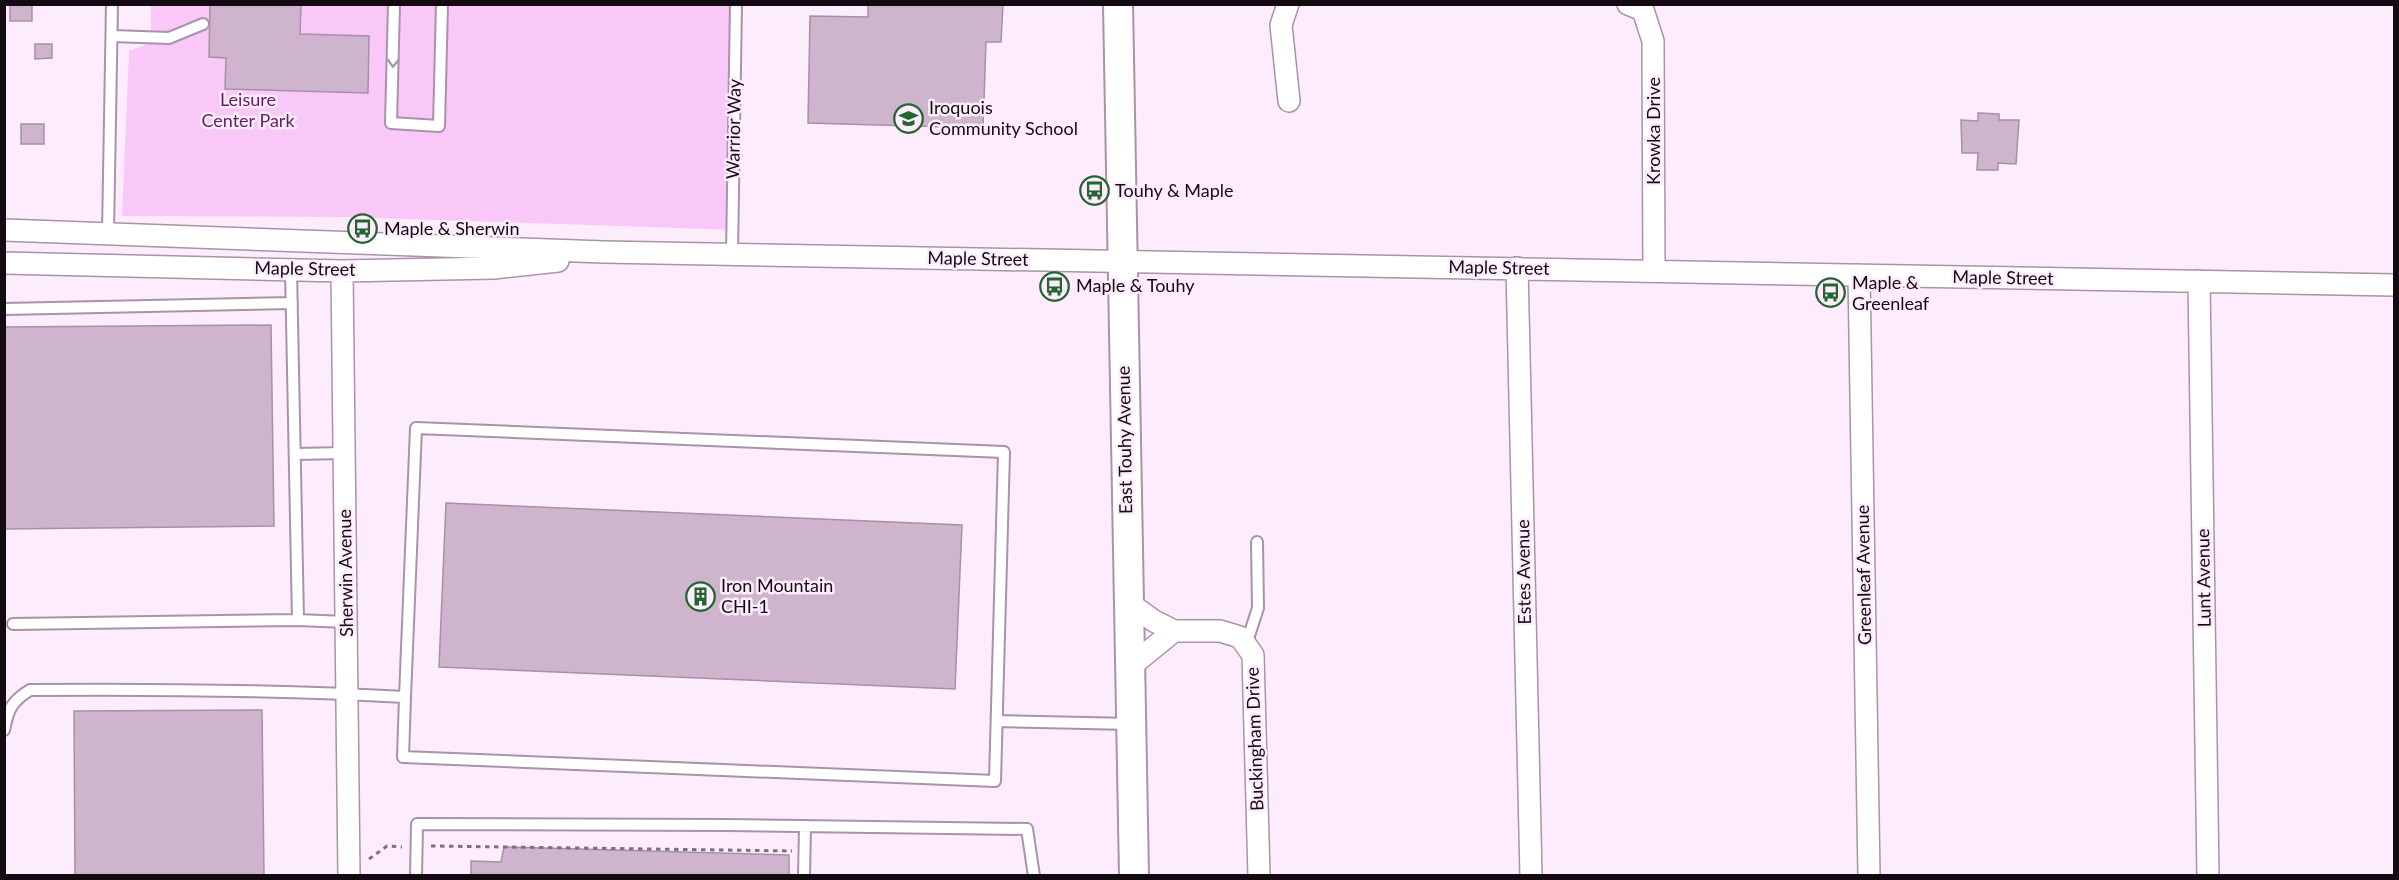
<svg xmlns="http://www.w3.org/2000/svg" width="2399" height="880" viewBox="0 0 2399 880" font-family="Lato,sans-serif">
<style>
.green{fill:#f9c7f8}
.building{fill:#ceb5cd;stroke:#a78fa6;stroke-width:1.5}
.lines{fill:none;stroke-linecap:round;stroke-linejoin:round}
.lane-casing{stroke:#aa92a9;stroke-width:14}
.street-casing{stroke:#aa92a9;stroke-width:24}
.secondary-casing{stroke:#aa92a9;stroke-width:32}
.path{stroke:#7d717c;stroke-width:3;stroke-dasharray:4.5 4.5;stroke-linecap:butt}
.lane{stroke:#fff;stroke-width:10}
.street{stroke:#fff;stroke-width:21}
.secondary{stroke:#fff;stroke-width:28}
.oneway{stroke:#a19da0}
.labels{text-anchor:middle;stroke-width:5;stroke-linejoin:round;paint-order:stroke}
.park-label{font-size:18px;fill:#631e63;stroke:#fdedfc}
.poi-label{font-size:18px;fill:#130a12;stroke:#fdedfc;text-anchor:start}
.street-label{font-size:18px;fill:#130a12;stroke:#fdedfc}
</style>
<rect width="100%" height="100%" fill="#fdedfc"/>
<path class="green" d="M151 5H742L738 230 347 217 122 216 129 51 151 43Z"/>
<path class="building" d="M10 4H32V21H10Z
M210 4H301L300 34 369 36 368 93 225 89 226 58 209 57Z
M868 4H1003L1001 42H986L983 128 808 123 810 16 868 17Z
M35 44H52V58L35 59Z
M1978 113 1999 114V120H2019L2016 164 1998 163V170H1977L1978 153H1962L1961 120 1978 121Z
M21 124H44V144H21Z
M271 325 274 526 4 529V327Z
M446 503 962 525 955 689 439 667Z
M262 710 264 876H75L74 711Z
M504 847 789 855V876H471V861L501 862Z"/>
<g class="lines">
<defs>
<path id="lane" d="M394 4 391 123 439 126 442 4
M112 36 169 38 203 24
M108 233 112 4
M732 254 736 4
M291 270 298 620
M4 309 292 303
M295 454 344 453
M13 624 298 620 346 622
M1246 645 1258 608 1257 542
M997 721 1131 724
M4 730C8 709 12 701 30 690 155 689 280 690 405 697L403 757 995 781 1004 452 416 428 405 697
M416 876 417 824 727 825 1027 829 1034 876
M804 876 805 826"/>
<path id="street" d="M1288 4 1281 25 1289 101
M1628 4 1643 10 1653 41 1654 271
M4 230 604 252 2394 285
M4 263 342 271 494 268 558 261
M1517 268 1531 876
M342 271 349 876
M1859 275 1869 876
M2199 281 2208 876
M1129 603 1154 621 1174 631H1220L1240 637 1253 655 1259 876
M1131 666 1174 631"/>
<path id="secondary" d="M1118 4 1134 876"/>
</defs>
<use href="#lane" class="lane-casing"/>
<use href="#street" class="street-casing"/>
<use href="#secondary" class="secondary-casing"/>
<path class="path" d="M431 846 792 851
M369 859 387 846 402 847"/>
<use href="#lane" class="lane"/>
<use href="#street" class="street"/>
<use href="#secondary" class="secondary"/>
</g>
<defs><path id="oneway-chevron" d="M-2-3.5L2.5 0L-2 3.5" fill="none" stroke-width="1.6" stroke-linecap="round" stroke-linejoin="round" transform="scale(1.5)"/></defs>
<use class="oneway" href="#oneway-chevron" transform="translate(393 63) rotate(92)"/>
<defs>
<symbol id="school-ring" viewBox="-11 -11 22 22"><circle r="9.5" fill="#fdedfc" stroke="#236530" stroke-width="1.5"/><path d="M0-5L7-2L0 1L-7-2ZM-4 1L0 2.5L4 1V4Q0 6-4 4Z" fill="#236530"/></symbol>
<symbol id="bus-ring" viewBox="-11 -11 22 22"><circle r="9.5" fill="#fdedfc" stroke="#236530" stroke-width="1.5"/><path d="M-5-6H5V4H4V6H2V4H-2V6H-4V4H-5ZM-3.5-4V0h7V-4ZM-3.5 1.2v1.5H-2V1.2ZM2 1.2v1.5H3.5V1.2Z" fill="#236530"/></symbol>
<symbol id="building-ring" viewBox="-11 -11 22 22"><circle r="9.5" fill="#fdedfc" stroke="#236530" stroke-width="1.5"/><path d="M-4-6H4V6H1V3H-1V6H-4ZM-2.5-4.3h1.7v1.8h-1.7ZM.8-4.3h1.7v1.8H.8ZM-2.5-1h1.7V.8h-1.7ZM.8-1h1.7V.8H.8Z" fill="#236530"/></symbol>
</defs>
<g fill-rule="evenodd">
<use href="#school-ring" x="892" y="102" width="33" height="33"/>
<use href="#bus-ring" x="1078" y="174" width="33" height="33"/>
<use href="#bus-ring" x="346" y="212" width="33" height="33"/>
<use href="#bus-ring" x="1038" y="270" width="33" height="33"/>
<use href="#bus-ring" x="1814" y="276" width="33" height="33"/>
<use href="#building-ring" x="684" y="580" width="33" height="33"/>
</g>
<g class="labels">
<g class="park-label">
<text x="248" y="106">Leisure<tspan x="248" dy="21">Center Park</tspan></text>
</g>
<g class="poi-label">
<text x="929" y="114">Iroquois<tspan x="929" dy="21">Community School</tspan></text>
<text x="1115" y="197">Touhy &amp; Maple</text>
<text x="384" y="235">Maple &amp; Sherwin</text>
<text x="1852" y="289">Maple &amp;<tspan x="1852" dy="21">Greenleaf</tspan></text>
<text x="1076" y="292">Maple &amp; Touhy</text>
<text x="721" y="592">Iron Mountain<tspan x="721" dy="21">CHI-1</tspan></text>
</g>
<g class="street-label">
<text transform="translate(734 129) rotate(-89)" y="6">Warrior Way</text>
<text transform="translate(1654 131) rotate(-90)" y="6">Krowka Drive</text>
<text transform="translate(978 259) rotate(1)" y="6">Maple Street</text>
<text transform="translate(1499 268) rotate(1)" y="6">Maple Street</text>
<text transform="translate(305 269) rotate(1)" y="6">Maple Street</text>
<text transform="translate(2003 278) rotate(1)" y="6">Maple Street</text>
<text transform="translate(1125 440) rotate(-91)" y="6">East Touhy Avenue</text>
<text transform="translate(1524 572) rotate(-91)" y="6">Estes Avenue</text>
<text transform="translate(346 573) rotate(-91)" y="6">Sherwin Avenue</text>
<text transform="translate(1864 575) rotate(-91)" y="6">Greenleaf Avenue</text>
<text transform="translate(2204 578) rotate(-91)" y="6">Lunt Avenue</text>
<text transform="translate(1255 739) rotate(-92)" y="6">Buckingham Drive</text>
</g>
</g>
<rect width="2399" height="880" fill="none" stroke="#130a12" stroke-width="12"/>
</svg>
